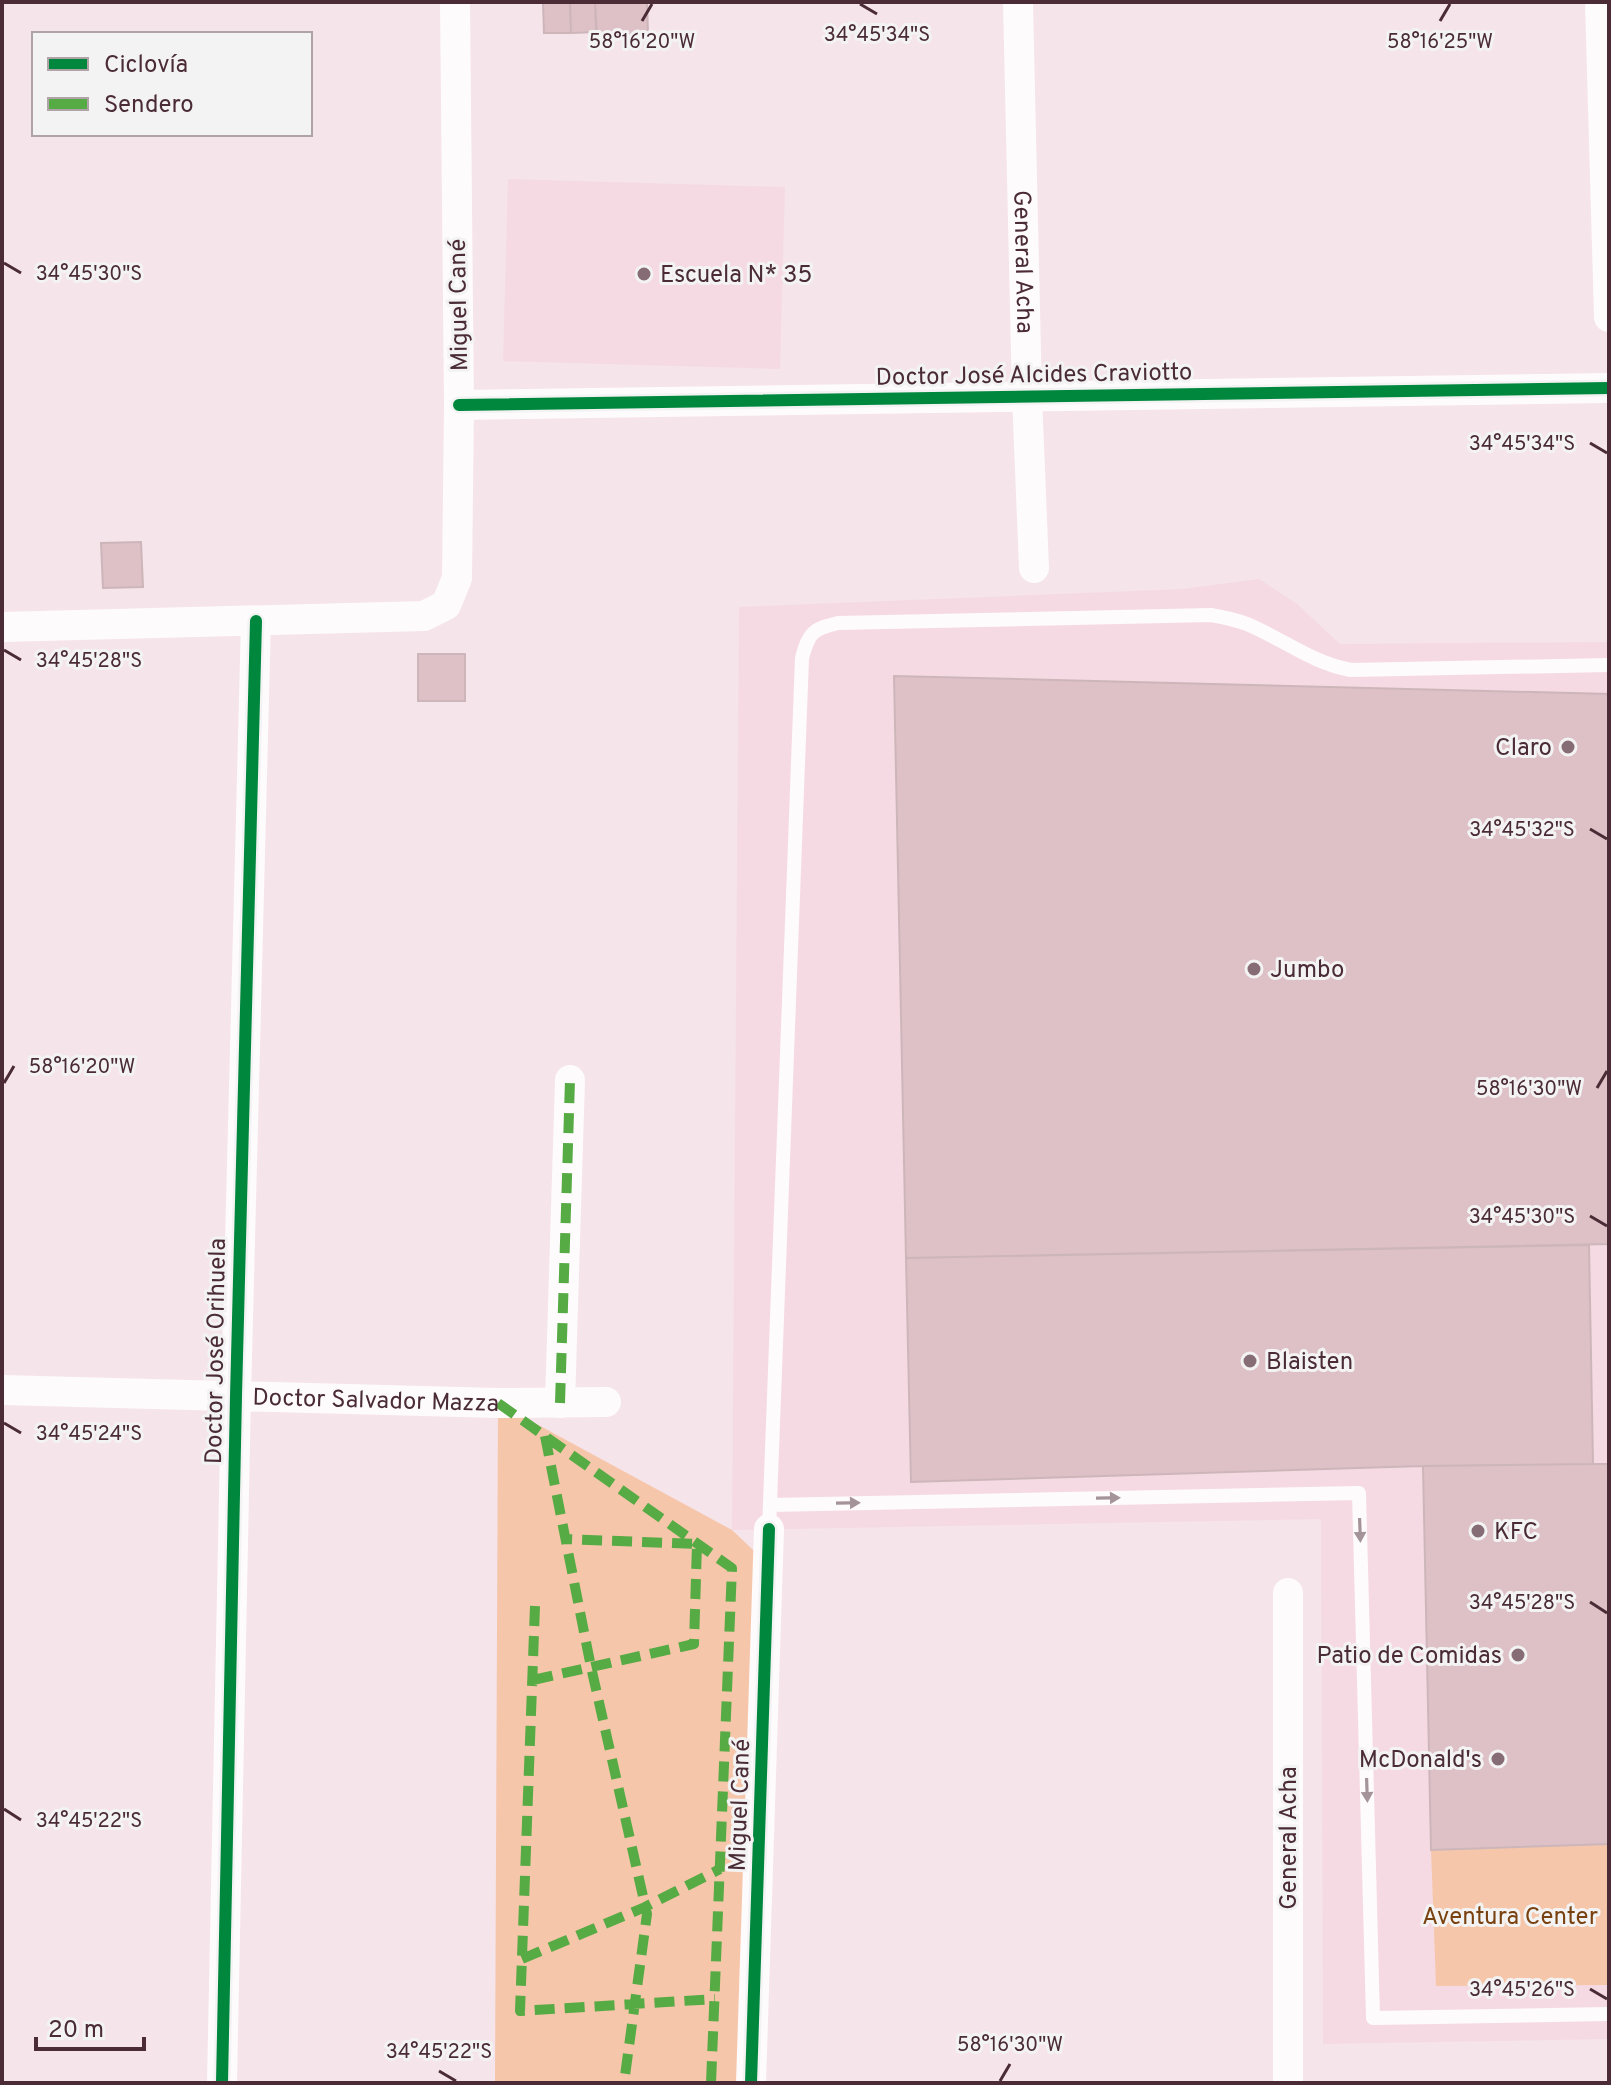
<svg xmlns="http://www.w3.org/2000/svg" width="1611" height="2085" viewBox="0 0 1611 2085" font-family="Overpass,sans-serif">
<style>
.built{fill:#f6dae3}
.green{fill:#f6c6ab}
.building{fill:#dec1c6;stroke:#cdb6ba;stroke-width:2}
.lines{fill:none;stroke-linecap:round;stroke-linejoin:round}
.lane{stroke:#fefbfc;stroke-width:14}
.street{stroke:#fefbfc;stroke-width:30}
.quiet{stroke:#57ab45;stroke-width:10;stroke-dasharray:20 10;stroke-linecap:butt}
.cycleway-casing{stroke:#f3f3f3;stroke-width:17}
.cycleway{stroke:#00873e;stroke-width:12}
.oneway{fill:#a49399}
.ticks{fill:none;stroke:#4a2b36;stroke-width:3}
.poi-dot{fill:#866c75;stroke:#f3f3f3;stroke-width:3}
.labels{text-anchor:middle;stroke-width:6;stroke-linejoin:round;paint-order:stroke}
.street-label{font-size:24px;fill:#4a2b36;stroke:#f3f3f3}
.poi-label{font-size:24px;fill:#4a2b36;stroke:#f3f3f3;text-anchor:start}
.park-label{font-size:24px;fill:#78410f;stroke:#f3f3f3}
.ticks-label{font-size:20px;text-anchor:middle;fill:#4a2b36;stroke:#f3f3f3;stroke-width:6;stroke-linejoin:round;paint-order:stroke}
</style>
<rect width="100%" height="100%" fill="#f5e4ea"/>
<path class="built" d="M508 179 785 187 780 369 503 361Z
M1259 579 1297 604 1340 644 1609 642V2039L1323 2044 1321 1519 732 1530 739 607 1183 589Z"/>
<path class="green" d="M498 1403 732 1530 769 1565 751 2083H495Z
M1609 1844V1985L1436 1986 1431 1850Z"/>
<path class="building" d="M543 2H570L571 33H544Z
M570 2H595L596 32 571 33Z
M595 2H647L648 33 597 35Z
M141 542 143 587 103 588 101 543Z
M418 654H465V701H418Z
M894 676 1609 694V1244L906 1258Z
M1589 1245 1593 1464 1423 1466 911 1482 906 1258Z
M1593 1464H1609V1844L1431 1850 1423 1466Z"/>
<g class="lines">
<path class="lane" d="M770 1505 1359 1493 1373 2018 1609 2014
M769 1529 802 658C809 632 813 629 838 623L1211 615C1223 617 1236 620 1247 624 1283 639 1312 663 1351 670L1609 665"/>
<g class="street">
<path id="s1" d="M1018 2 1027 396 1034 568"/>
<path d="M1600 2 1609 317"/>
<path d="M459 405 1609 388"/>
<path d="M2 627 424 616 446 605 457 578 459 405 455 2"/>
<path id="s2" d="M2 1390 498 1403 606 1402"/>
<path d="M560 1403 570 1080"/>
<path d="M222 2083 236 1396 256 621"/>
<path d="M751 2083 769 1529"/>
<path d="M1288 2083V1593"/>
</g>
<path class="quiet" d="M498 1403 732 1568 711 2083
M560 1403 570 1080
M545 1436 591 1667 647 1914 624 2083
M535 1606 520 2011 715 1999
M533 1680 694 1644 697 1544 565 1539
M522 1959 645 1907 720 1869"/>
<defs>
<path id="cycleway" d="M459 405 1609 388
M222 2083 236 1396 256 621
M751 2083 769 1529"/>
</defs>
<use href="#cycleway" class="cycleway-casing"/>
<use href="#cycleway" class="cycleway"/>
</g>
<defs><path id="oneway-solid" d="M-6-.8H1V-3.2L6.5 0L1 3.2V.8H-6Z" transform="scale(2)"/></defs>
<g class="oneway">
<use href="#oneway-solid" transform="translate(1108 1498) rotate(-1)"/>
<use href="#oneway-solid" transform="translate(848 1503) rotate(-1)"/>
<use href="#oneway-solid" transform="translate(1360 1530) rotate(88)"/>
<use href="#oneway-solid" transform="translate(1367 1790) rotate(88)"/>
</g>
<path class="ticks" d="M860 4 877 14M642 21 652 4M1440 21 1450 4M4 263 21 273M1590 443 1607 453M4 650 21 660M1590 829 1607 839M4 1083 14 1066M1597 1088 1607 1071M1590 1216 1607 1226M4 1423 21 1433M1590 1602 1607 1613M4 1809 21 1820M1590 1989 1607 1999M439 2071 456 2081M1000 2081 1010 2064"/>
<g class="poi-dot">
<circle cx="644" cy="274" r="8"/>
<circle cx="1568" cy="747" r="8"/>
<circle cx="1254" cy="969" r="8"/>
<circle cx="1250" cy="1361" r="8"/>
<circle cx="1478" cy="1531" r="8"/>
<circle cx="1518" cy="1655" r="8"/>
<circle cx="1498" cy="1759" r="8"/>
</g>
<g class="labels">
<g class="street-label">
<text dy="8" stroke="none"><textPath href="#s1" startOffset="260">General Acha</textPath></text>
<text transform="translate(458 305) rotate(-91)" y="8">Miguel Cané</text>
<text transform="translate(1034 374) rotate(-1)" y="8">Doctor José Alcides Craviotto</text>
<text transform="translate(215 1351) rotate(-89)" y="8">Doctor José Orihuela</text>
<text dy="8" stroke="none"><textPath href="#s2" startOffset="374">Doctor Salvador Mazza</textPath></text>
<text transform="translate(739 1805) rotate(-88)" y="8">Miguel Cané</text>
<text transform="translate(1288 1838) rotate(-90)" y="8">General Acha</text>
</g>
<g class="poi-label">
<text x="660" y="282">Escuela N* 35</text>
<text x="1552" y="755" text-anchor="end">Claro</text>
<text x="1270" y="977">Jumbo</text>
<text x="1266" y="1369">Blaisten</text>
<text x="1494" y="1539">KFC</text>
<text x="1502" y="1663" text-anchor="end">Patio de Comidas</text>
<text x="1482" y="1767" text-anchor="end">McDonald's</text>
</g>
<g class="park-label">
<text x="1510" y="1924">Aventura Center</text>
</g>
</g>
<g class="ticks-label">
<text x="877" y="41">34°45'34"S</text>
<text x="1440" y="48">58°16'25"W</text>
<text x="642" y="48">58°16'20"W</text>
<text x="89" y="280">34°45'30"S</text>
<text x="1522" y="450">34°45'34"S</text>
<text x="89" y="667">34°45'28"S</text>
<text x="1522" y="836">34°45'32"S</text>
<text x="82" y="1073">58°16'20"W</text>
<text x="1529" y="1095">58°16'30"W</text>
<text x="1522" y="1223">34°45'30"S</text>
<text x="89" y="1440">34°45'24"S</text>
<text x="1522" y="1609">34°45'28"S</text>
<text x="89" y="1827">34°45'22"S</text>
<text x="1522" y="1996">34°45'26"S</text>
<text x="1010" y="2051">58°16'30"W</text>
<text x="439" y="2058">34°45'22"S</text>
</g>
<rect width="1611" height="2085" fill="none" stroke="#4a2b36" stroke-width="8"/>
<rect x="32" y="32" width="280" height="104" fill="#f3f3f3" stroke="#afa3a7" stroke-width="2"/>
<rect x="48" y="58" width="40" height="12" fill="#00873e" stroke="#afa3a7" stroke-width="2"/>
<text x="104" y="72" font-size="24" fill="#4a2b36">Ciclovía</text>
<rect x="48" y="98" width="40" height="12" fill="#57ab45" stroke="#afa3a7" stroke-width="2"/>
<text x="104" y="112" font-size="24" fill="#4a2b36">Sendero</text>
<path d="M36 2037v12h108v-12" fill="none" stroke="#4a2b36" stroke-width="4"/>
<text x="48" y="2037" font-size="24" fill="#4a2b36" stroke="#f3f3f3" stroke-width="6" paint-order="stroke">20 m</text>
</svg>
